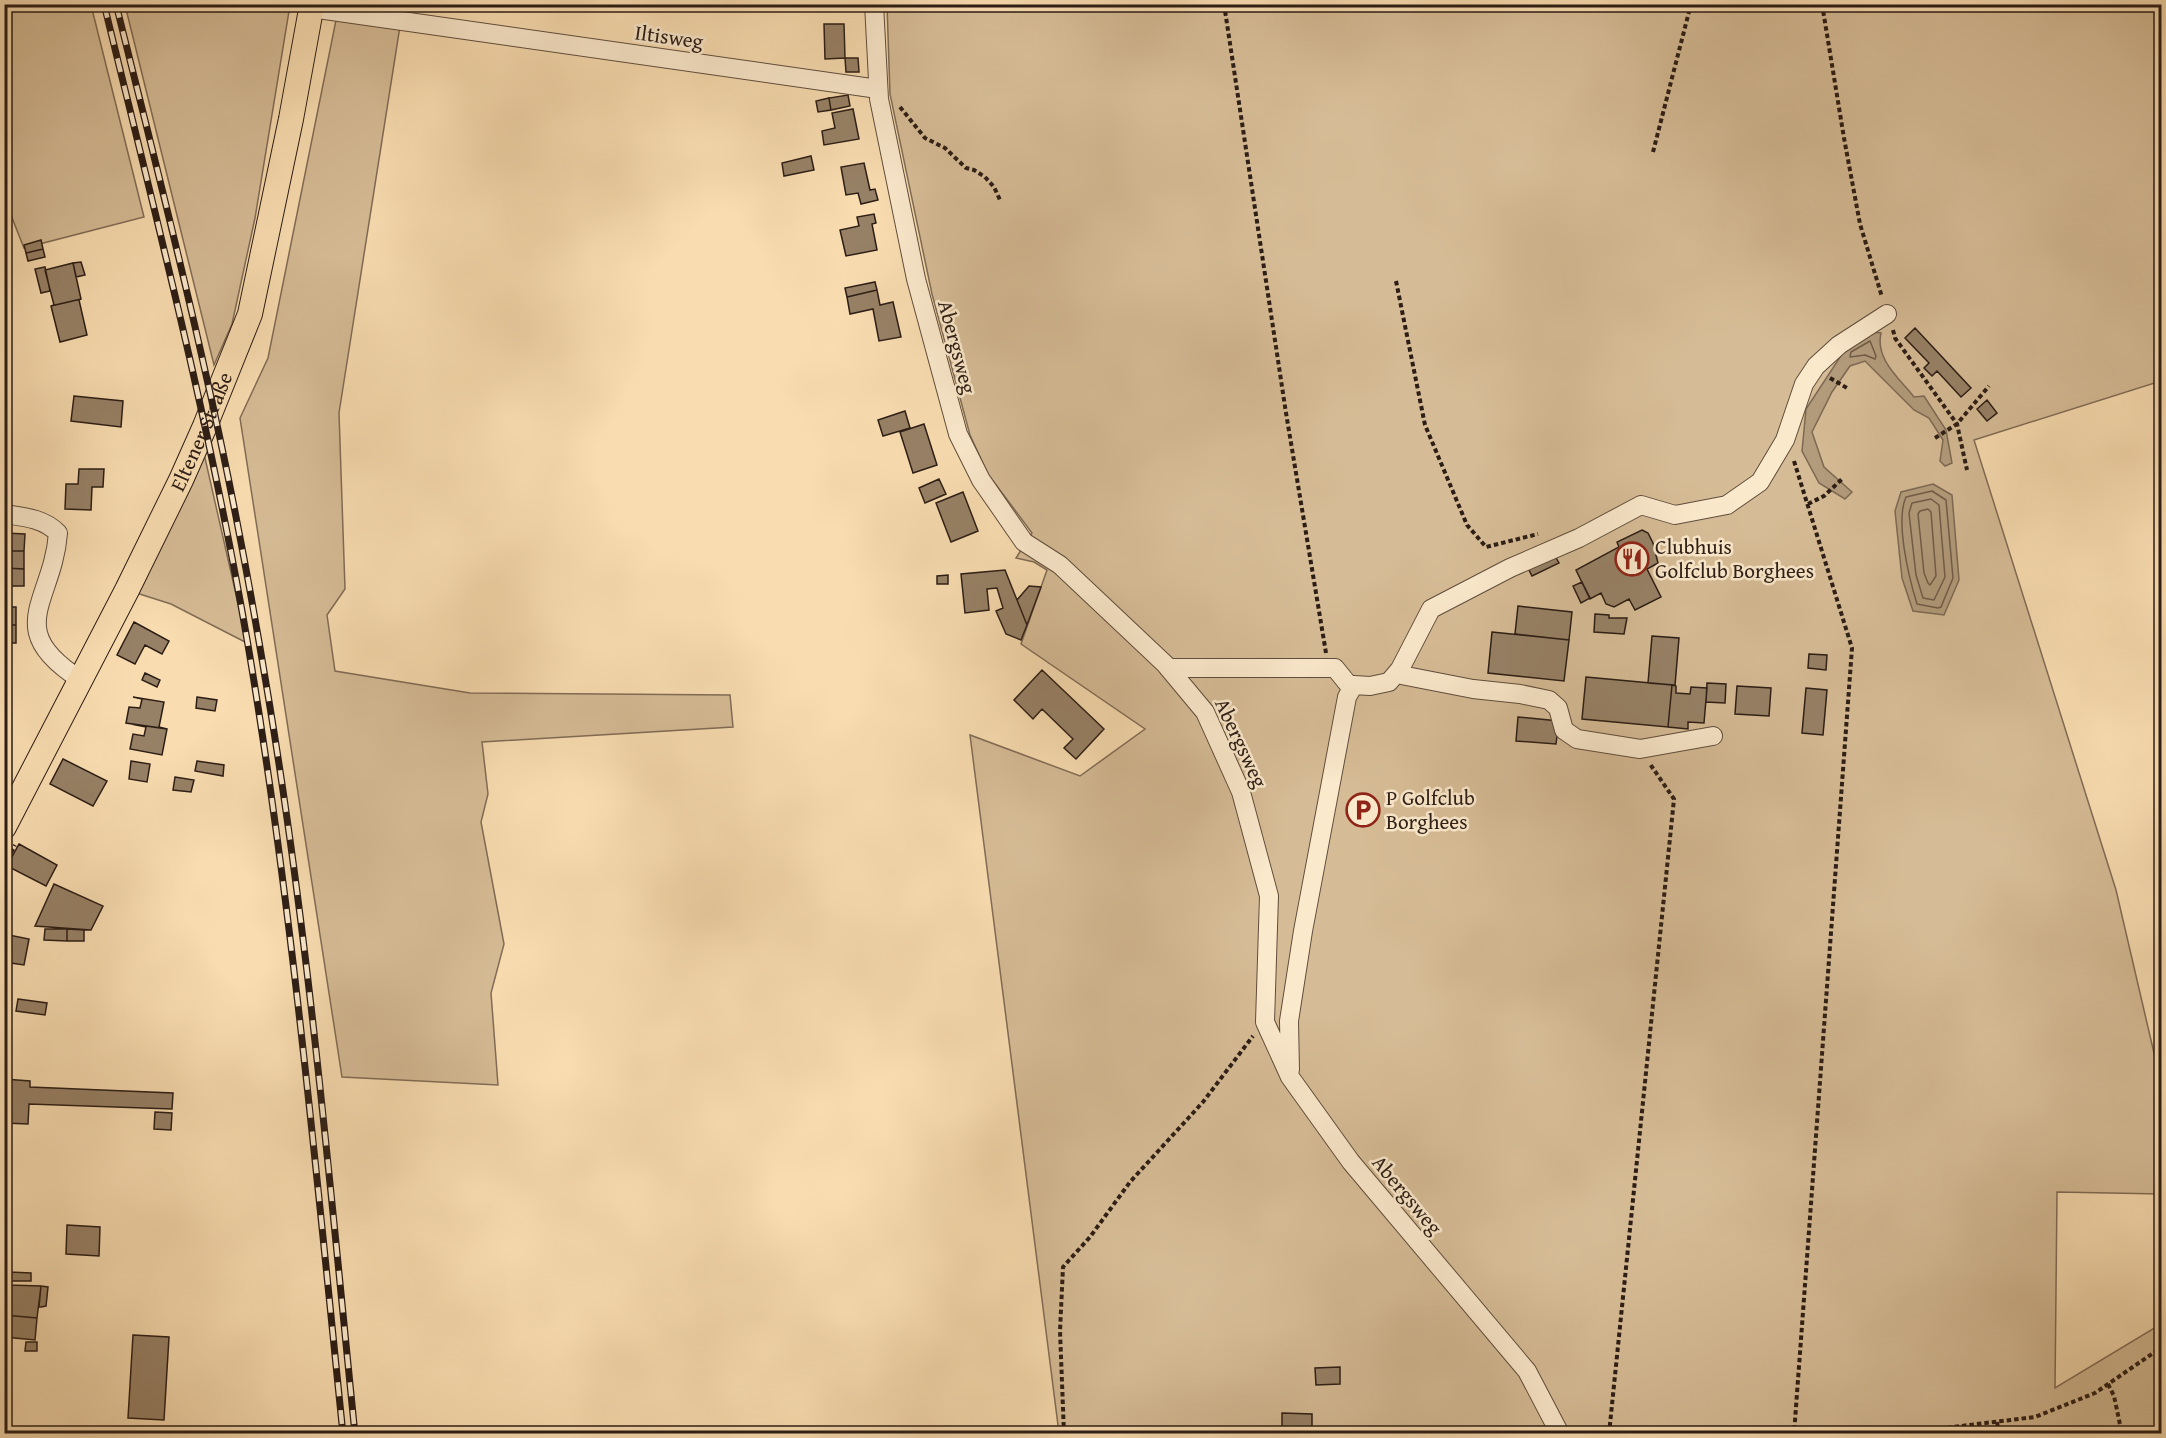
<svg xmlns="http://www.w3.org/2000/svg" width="2166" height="1438" viewBox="0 0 2166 1438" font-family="'Gentium Book Plus',serif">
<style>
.green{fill:#d6bc96;stroke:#816c56;stroke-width:1.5}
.water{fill:#b39c7c;stroke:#7d6953;stroke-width:1.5}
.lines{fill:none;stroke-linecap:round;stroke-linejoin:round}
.shore{stroke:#705c48;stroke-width:1.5}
.building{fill:#978166;stroke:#2c1d15;stroke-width:1.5}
.minor-casing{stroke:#5f4d3c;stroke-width:20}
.major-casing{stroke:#2c1d15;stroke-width:26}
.path{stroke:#2c1d15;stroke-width:4;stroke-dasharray:4.5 3;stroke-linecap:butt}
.minor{stroke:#fbe9cc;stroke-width:18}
.major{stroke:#f9ddb1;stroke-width:24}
.rail-casing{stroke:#2c1d15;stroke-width:7}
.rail{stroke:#fbe9cc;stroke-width:4.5;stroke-dasharray:14;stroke-linecap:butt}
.labels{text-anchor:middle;stroke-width:5;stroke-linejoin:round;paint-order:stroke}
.street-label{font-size:21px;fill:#2c1d15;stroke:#fbe9cc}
.poi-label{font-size:21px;fill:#2c1d15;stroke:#fbe9cc;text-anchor:start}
</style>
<rect width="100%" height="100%" fill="#f9ddb1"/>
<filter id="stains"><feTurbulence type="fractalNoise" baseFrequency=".00333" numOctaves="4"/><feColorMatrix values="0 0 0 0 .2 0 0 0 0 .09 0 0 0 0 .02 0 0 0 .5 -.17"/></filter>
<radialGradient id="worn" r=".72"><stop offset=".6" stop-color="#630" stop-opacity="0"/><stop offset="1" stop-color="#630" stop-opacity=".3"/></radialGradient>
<path class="green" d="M4 5H91L144 217 24 248 5 200Z
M125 5H290L255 218 232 324 214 365Z
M887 5H2161V381L1974 440 2116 890 2161 1083V1194L2057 1192 2055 1388 2161 1324V1433H1059L970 735 1080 776 1145 729 1021 644 1047 570 1034 562 1016 558 1032 533 988 474 970 435 932 294 890 94Z
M337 15 400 26 339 413 345 589 327 615 335 671 470 693 730 695 733 727 482 742 488 794 481 822 504 944 491 993 498 1085 342 1077 240 418 268 358Z
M200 436 247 643 171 604 127 590Z"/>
<path class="water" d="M1871 332 1881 333C1875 359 1899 378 1914 397L1924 396 1946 430 1952 463 1945 466 1940 461 1943 440 1929 418 1914 410 1865 361 1850 366 1832 392 1812 432 1824 467 1852 492 1845 499 1819 483 1802 451 1806 409 1846 348Z
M1933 484 1952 495 1959 580 1944 615 1913 611 1902 578 1895 511 1901 492Z"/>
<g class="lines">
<path class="shore" d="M1870 341 1876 356 1875 359 1865 355 1850 357 1851 352Z
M1932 491 1946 500 1953 578 1941 607 1938 608 1917 604C1909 578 1895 521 1906 497Z
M1931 499 1939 505 1945 577 1934 600 1923 598 1916 575 1909 513 1912 503Z
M1928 509 1931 512 1936 576 1930 585 1928 583 1924 573 1918 514 1920 511Z"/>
</g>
<path class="building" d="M824 24H844L845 58 825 59Z
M845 58H858L859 72H846Z
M848 95 850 106 831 110 829 98Z
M829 98 831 110 818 112 816 101Z
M853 109 859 139 824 145 822 131 835 128 832 113Z
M811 156 814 170 784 176 782 163Z
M864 163 870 190 875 189 878 200 861 204 858 193 846 195 841 167Z
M874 214 876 223 872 224 877 250 846 256 840 230 859 226 857 217Z
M41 240 43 249 26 253 24 245Z
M43 249 45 257 28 261 26 253Z
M81 262 85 275 76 277 73 263Z
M73 263 81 299 51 306 54 305 45 270Z
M45 267 50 291 41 293 35 269Z
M875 282 877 290 847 297 845 288Z
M877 290 880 305 893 302 901 337 879 341 873 309 850 314 847 297Z
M81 299 79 300 87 335 60 342 51 306Z
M1915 328 1971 388 1961 397 1937 371 1932 376 1924 368 1929 363 1905 338Z
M74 396 123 401 121 427 71 421Z
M1987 400 1997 413 1987 421 1977 409Z
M905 411 910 428 883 436 878 420Z
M924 424 937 465 913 473 900 432Z
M79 469H104L103 487H92L91 510 65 509 66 484H78Z
M939 479 946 494 925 503 919 488Z
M963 492 978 531 951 542 936 503Z
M1642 530 1648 533 1653 543 1658 563 1647 569 1661 597 1635 610 1629 599 1614 607 1606 604 1601 593 1590 599 1576 570 1619 547 1617 542Z
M4 533 25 534 24 551H4Z
M4 551H24V569L4 568Z
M1555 556 1559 563 1532 576 1528 568Z
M4 568 24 569V586H4Z
M1005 570 1027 625 1021 640 1006 634 996 611 1003 608 997 588 987 589 989 610 965 613 961 574Z
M948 575V584H937V576Z
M1582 582 1590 598 1581 603 1573 586Z
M4 586H9L8 597H4Z
M1029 586 1041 587 1027 625 1017 600Z
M4 597H8V607H4Z
M1518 606 1572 612 1569 640 1515 634Z
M4 607H16V625H4Z
M1595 614 1609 615V618H1627L1624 634 1594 632Z
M134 622 169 641 162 654 145 645 135 664 117 655Z
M4 625H16V643H4Z
M1492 632 1569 640 1564 681 1488 673Z
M1652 636 1679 638 1675 685 1648 683Z
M4 645H10V653H4Z
M1809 654 1827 655 1826 670 1808 668Z
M4 663H9L8 700 4 699Z
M1042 670 1104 729 1076 759 1064 748 1073 739 1042 709 1033 719 1014 700Z
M145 673 160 680 157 687 142 680Z
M1586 677 1672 685 1668 727 1582 719Z
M1707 683 1726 684 1725 703 1706 702Z
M1672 685 1676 686V693L1690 694 1691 687 1707 688 1704 723 1688 722V729L1668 727Z
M1737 686 1771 688 1769 716 1735 714Z
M1806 688 1827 690 1823 735 1802 733Z
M133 697 164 702 159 727 167 729 126 723 129 707 140 708 142 699Z
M197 697 217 700 215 711 196 708Z
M1518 717 1559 721 1556 744 1516 741Z
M126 723 167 729 162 755 130 749 133 734 144 736 146 727Z
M63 759 107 781 93 806 50 784Z
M131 761 150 764 147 782 129 779Z
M197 761 224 765 223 776 195 771Z
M175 777 194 780 191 792 173 790Z
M19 844 57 865 46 886 7 866Z
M54 884 103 906 91 930 35 926Z
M45 929H67V941L44 940Z
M67 929 84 930V941H67Z
M4 934 29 939 24 965 4 962Z
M18 999 47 1003 45 1015 16 1011Z
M4 1079 30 1081V1087L173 1093 172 1109 29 1104 28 1124 4 1123Z
M155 1112 172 1113 171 1130 154 1129Z
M67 1225 100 1227 99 1256 66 1254Z
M4 1256 11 1257 4 1312Z
M9 1272 31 1273V1281H8Z
M8 1285 41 1286 37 1318 4 1315Z
M41 1286 48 1287 46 1306 41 1307H39Z
M4 1315 37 1318 35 1340 4 1337Z
M133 1335 169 1337 164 1420 128 1418Z
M26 1342H37V1351H25Z
M1340 1367V1384L1316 1385 1315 1368Z
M1282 1413 1312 1414V1434H1282Z
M136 1431 137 1432H163L136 1434Z"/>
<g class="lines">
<defs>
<path id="minor" d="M874 4 879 99 916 279 958 434 981 480 1024 542 1060 565 1165 664 1205 712 1241 792 1269 896 1265 1022 1290 1077 1351 1162 1527 1371 1560 1434
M311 8 878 89
M4 514C24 517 43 518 58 533 53 602 1 629 81 680
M1168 668H1335L1352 689
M1396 674 1473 689 1520 694 1549 700 1558 708 1564 730 1577 739 1640 749 1713 736
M1290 1070 1289 1021 1303 931 1347 697 1354 685 1370 686 1389 682 1400 669 1431 609 1510 568 1579 538 1641 505 1675 515 1727 505 1760 482 1785 440 1804 384 1816 366 1839 345 1887 314"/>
<g id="major">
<path id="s1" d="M4 827 127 590 181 480 205 426 250 314 291 119 312 4"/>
</g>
</defs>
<use href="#minor" class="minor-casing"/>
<use href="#major" class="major-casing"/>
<path class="path" d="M1224 4 1286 413 1326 653
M1822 4 1844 138 1860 224 1882 297
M900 107 925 138 945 148 966 168 974 170 985 177 994 187 1001 202
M1653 152 1691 4
M1396 281 1425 425 1467 525 1486 547 1538 534
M1893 330 1895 338 1957 424 1967 470
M1830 378 1847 388
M1935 438 1957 424 1989 386
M1794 461 1852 648 1794 1434
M1808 504 1824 496 1842 479
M4 866 15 845
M2108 1384 2114 1396 2122 1434
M1997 1422 1999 1434
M1064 1434 1060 1331 1063 1267 1090 1237 1130 1182 1203 1102 1253 1036
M1609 1434 1674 799 1650 764
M1895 1434 2035 1417 2095 1393 2162 1347"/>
<use href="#minor" class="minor"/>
<use href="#major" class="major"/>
<defs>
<path id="rail" d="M104 4C156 217 211 429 248 645 292 906 316 1170 343 1434
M116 4C146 125 177 245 204 366 229 475 250 585 268 695 309 940 330 1187 355 1434"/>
</defs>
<use href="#rail" class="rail-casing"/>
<use href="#rail" class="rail"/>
</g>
<defs>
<symbol id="restaurant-ring" viewBox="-11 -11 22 22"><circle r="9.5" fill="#fbe9cc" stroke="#8f2418" stroke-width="1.5"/><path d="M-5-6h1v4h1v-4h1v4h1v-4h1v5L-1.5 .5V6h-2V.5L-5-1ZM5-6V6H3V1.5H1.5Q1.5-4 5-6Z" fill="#8f2418"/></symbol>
<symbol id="parking-ring" viewBox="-11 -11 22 22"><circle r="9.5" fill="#fbe9cc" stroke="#8f2418" stroke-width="1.5"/><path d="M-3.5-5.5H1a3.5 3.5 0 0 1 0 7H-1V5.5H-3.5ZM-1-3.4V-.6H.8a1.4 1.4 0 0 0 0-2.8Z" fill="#8f2418"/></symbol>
</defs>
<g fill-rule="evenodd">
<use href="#restaurant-ring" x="1613" y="540" width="38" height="38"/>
<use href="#parking-ring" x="1344" y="791" width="38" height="38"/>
</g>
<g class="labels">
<g class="street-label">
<text transform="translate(669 37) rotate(8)" y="7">Iltisweg</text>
<text transform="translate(957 347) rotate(75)" y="7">Abergsweg</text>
<text dy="7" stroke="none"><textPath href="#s1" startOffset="442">Eltener Straße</textPath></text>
<text transform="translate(1241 743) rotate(65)" y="7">Abergsweg</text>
<text transform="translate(1407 1195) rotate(50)" y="7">Abergsweg</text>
</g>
<g class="poi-label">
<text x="1655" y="554">Clubhuis<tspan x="1655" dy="24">Golfclub Borghees</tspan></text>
<text x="1386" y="805">P Golfclub<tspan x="1386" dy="24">Borghees</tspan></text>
</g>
</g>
<rect width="2166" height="1438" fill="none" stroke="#f9ddb1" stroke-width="24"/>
<rect x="6" y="6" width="2154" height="1426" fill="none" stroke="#2c1d15" stroke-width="3"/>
<rect x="12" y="12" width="2142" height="1414" fill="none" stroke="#2c1d15" stroke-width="1.5"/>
<rect width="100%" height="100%" filter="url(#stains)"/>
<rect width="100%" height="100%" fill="url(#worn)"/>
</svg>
